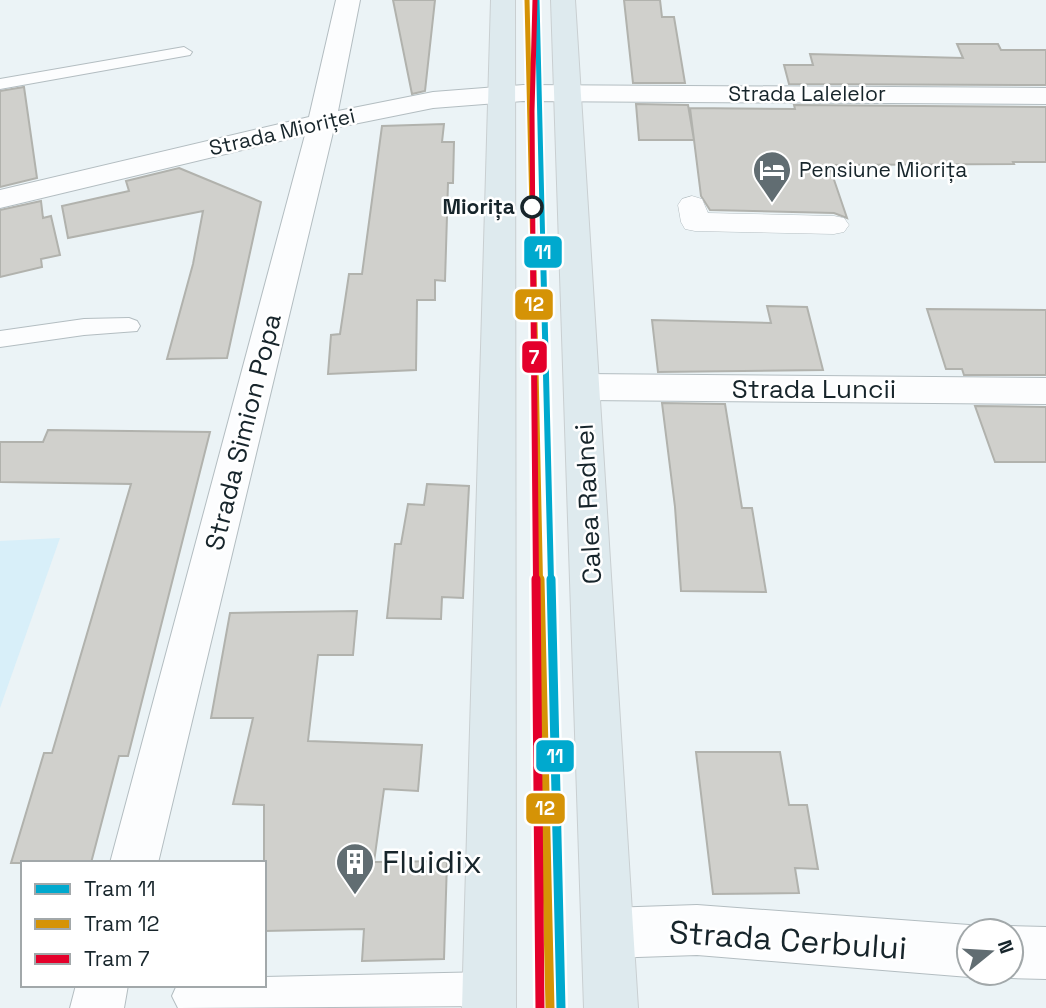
<svg xmlns="http://www.w3.org/2000/svg" width="1046" height="1008" viewBox="0 0 1046 1008" font-family="'Space Grotesk',sans-serif">
<style>
.built{fill:#d8eff9}
.building{fill:#d0d0cc;stroke:#b1b2ad;stroke-width:2}
.lines{fill:none;stroke-linecap:round;stroke-linejoin:round}
.service-casing{stroke:#b3bdc1;stroke-width:2}
.pedestrian-casing{stroke:#b3bdc1;stroke-width:1}
.minor-casing{stroke:#b3bdc1;stroke-width:2}
.primary-casing{stroke:#c9cfd1;stroke-width:2}
.service{fill:#fcfdfe;fill-rule:evenodd}
.pedestrian{fill:#fcfdfe;fill-rule:evenodd}
.minor{fill:#fcfdfe;fill-rule:evenodd}
.primary{fill:#deeaee;fill-rule:evenodd}
.tram-1-far2-casing{stroke:#fff;stroke-width:9}
.tram-1-far1-casing{stroke:#fff;stroke-width:11}
.tram-1-casing{stroke:#fff;stroke-width:14}
.tram-2-far2-casing{stroke:#fff;stroke-width:9}
.tram-2-far1-casing{stroke:#fff;stroke-width:11}
.tram-2-casing{stroke:#fff;stroke-width:14}
.tram-3-far2-casing{stroke:#fff;stroke-width:9}
.tram-3-far1-casing{stroke:#fff;stroke-width:11}
.tram-3-casing{stroke:#fff;stroke-width:14}
.tram-1-far2{stroke:#00a9ce;stroke-width:5}
.tram-1-far1{stroke:#00a9ce;stroke-width:6}
.tram-1{stroke:#00a9ce;stroke-width:9}
.tram-2-far2{stroke:#d59306;stroke-width:5}
.tram-2-far1{stroke:#d59306;stroke-width:6}
.tram-2{stroke:#d59306;stroke-width:9}
.tram-3-far2{stroke:#e4002b;stroke-width:5}
.tram-3-far1{stroke:#e4002b;stroke-width:6}
.tram-3{stroke:#e4002b;stroke-width:9}
.stop-dot{fill:#fff;stroke:#17252b;stroke-width:3.5}
.labels{text-anchor:middle;stroke-width:5;stroke-linejoin:round;paint-order:stroke}
.far-street-label{font-size:21px;fill:#17252b;stroke:#fff}
.far-poi-label{font-size:21px;fill:#17252b;stroke:#fff;text-anchor:start}
.far-stop-label{font-size:21px;font-weight:bold;fill:#17252b;stroke:#fff;text-anchor:end}
.street-label{font-size:26px;fill:#17252b;stroke:#fff}
.near-poi-label{font-size:32px;fill:#17252b;stroke:#fff;text-anchor:start}
.near-street-label{font-size:32px;fill:#17252b;stroke:#fff}
.line-badge{stroke:#fff;stroke-width:2.5}
.badge-label{font-size:19px;text-anchor:middle;font-weight:bold;fill:#fff}
</style>
<rect width="100%" height="100%" fill="#ebf3f6"/>
<path class="built" d="M60 538 0 708V541Z"/>
<path class="building" d="M393 0H435L425 91 412 94Z
M624 0H660L662 17H674L685 83H633Z
M957 44H998L1001 50H1046V85L789 84 784 65H813L810 54 963 58Z
M24 87 37 178 0 187V91Z
M636 104 688 105 694 140H639Z
M794 105 1046 107V162H1013L1014 164 829 165 847 218 834 213 710 210 701 196 690 108 795 109Z
M444 124 442 142H454L453 183H448L445 281 435 280V300H417L416 370 328 374 331 335 340 334 349 274H362L382 126Z
M179 168 261 202 227 358 167 359 193 264 203 211 68 238 62 206 129 191 126 181Z
M41 201 43 218 51 216 60 255 41 259 42 267 0 277V210Z
M767 306 807 307 823 370 658 372 652 320 771 323Z
M927 309 1046 310V375H964L962 369H946Z
M662 403 725 404 742 508H752L766 592 681 591 675 507Z
M975 406 1046 407V462H995Z
M48 430 210 432 128 756H119L91 863H11L44 753H52L131 484 0 482V442H43Z
M427 484 469 486 463 598 442 597 441 619 387 618 395 544H401L408 504 424 505Z
M357 611 353 655H318L308 741 422 745 418 791 384 789 374 862 447 861 444 959 362 961 364 929 264 931V805L233 804 253 718H211L230 613Z
M696 752H780L789 805H807L818 869 795 868 799 893 713 894Z"/>
<g class="lines">
<defs>
<path id="service" d="M184 47 192 52 190 55 0 89V79Z
M129 318 137 321 140 326 137 331 84 335 0 347V331L84 319Z
M489 972 501 977 506 989 501 1001 489 1006 178 1008 172 996 177 985H264V977Z"/>
<path id="pedestrian" d="M692 196 702 199 708 213 834 216 844 218 849 225 844 232 834 234 695 231 685 229 681 222 678 205 682 199Z"/>
<path id="minor" d="M336 0H360L338 111 433 92 523 85 1046 88V104L523 101 433 108 334 128 158 863H110L305 135 0 208V190L309 117Z
M583 374 1046 378V404L583 400 571 396 565 387 571 378Z
M697 905 969 925 983 931H969V973H978L969 977 697 955 608 958 590 951 583 933 590 915 608 908Z
M1011 926 1046 927V979L1011 978 1000 973H1011V931H1000Z
M76 985H128L124 1008H70Z"/>
<path id="primary" d="M491 0H515L516 1008H462Z
M551 0H575L638 1008H584Z"/>
</defs>
<use href="#service" class="service-casing"/>
<use href="#pedestrian" class="pedestrian-casing"/>
<use href="#minor" class="minor-casing"/>
<use href="#primary" class="primary-casing"/>
<use href="#service" class="service"/>
<use href="#pedestrian" class="pedestrian"/>
<use href="#minor" class="minor"/>
<use href="#primary" class="primary"/>
<defs>
<path id="tram-1-far2" d="M537 0 543 253"/>
<path id="tram-1-far1" d="M543 251 551 581"/>
<path id="tram-1" d="M551 579 561 1008"/>
<path id="tram-2-far2" d="M527 0 533 253"/>
<path id="tram-2-far1" d="M533 251 540 581"/>
<path id="tram-2" d="M540 579 550 1008"/>
<path id="tram-3-far2" d="M533 253 532 111 535 0"/>
<path id="tram-3-far1" d="M533 251 536 581"/>
<path id="tram-3" d="M536 579 540 1008"/>
</defs>
<use href="#tram-1-far2" class="tram-1-far2-casing"/>
<use href="#tram-1-far1" class="tram-1-far1-casing"/>
<use href="#tram-1" class="tram-1-casing"/>
<use href="#tram-2-far2" class="tram-2-far2-casing"/>
<use href="#tram-2-far1" class="tram-2-far1-casing"/>
<use href="#tram-2" class="tram-2-casing"/>
<use href="#tram-3-far2" class="tram-3-far2-casing"/>
<use href="#tram-3-far1" class="tram-3-far1-casing"/>
<use href="#tram-3" class="tram-3-casing"/>
<use href="#tram-1-far2" class="tram-1-far2"/>
<use href="#tram-1-far1" class="tram-1-far1"/>
<use href="#tram-1" class="tram-1"/>
<use href="#tram-2-far2" class="tram-2-far2"/>
<use href="#tram-2-far1" class="tram-2-far1"/>
<use href="#tram-2" class="tram-2"/>
<use href="#tram-3-far2" class="tram-3-far2"/>
<use href="#tram-3-far1" class="tram-3-far1"/>
<use href="#tram-3" class="tram-3"/>
</g>
<defs>
<symbol id="hotel-pin" viewBox="-11 -11 22 30"><path d="M0 17L-7.5 6A9.5 9.5 0 1 1 7.5 6Z" fill="#616d72" stroke="#fff"/><path d="M-6-4.5h1.5V1H6V5H4.5V3h-9V5H-6ZM-4 0a1.8 1.8 0 1 1 3.6 0ZM.5 0V-2.5h3Q6-2.5 6 0Z" fill="#fff"/></symbol>
<symbol id="building-pin" viewBox="-11 -11 22 30"><path d="M0 17L-7.5 6A9.5 9.5 0 1 1 7.5 6Z" fill="#616d72" stroke="#fff"/><path d="M-4-6H4V6H1V3H-1V6H-4ZM-2.5-4.3h1.7v1.8h-1.7ZM.8-4.3h1.7v1.8H.8ZM-2.5-1h1.7V.8h-1.7ZM.8-1h1.7V.8H.8Z" fill="#fff"/></symbol>
</defs>
<g fill-rule="evenodd">
<use href="#hotel-pin" x="750" y="148" width="44" height="60"/>
<use href="#building-pin" x="333" y="840" width="44" height="60"/>
</g>
<circle class="stop-dot" cx="532" cy="207" r="10"/>
<g class="labels">
<g class="far-street-label">
<text x="807" y="101">Strada Lalelelor</text>
<text transform="translate(282 132) rotate(-13)" y="7">Strada Mioriței</text>
</g>
<g class="far-poi-label">
<text x="799" y="177">Pensiune Miorița</text>
</g>
<g class="far-stop-label">
<text x="515" y="214">Miorița</text>
</g>
<g class="street-label">
<text x="814" y="398">Strada Luncii</text>
<text transform="translate(243 432) rotate(-76)" y="9">Strada Simion Popa</text>
<text transform="translate(588 504) rotate(-93)" y="9">Calea Radnei</text>
</g>
<g class="near-poi-label">
<text x="382" y="873">Fluidix</text>
</g>
<g class="near-street-label">
<text transform="translate(788 940) rotate(4)" y="11">Strada Cerbului</text>
</g>
</g>
<g class="line-badge">
<rect x="523" y="235" width="40" height="34" rx="7" fill="#00a9ce"/>
<rect x="514" y="288" width="40" height="33" rx="7" fill="#d59306"/>
<rect x="521" y="340" width="27" height="34" rx="7" fill="#e4002b"/>
<rect x="535" y="739" width="40" height="34" rx="7" fill="#00a9ce"/>
<rect x="525" y="792" width="41" height="33" rx="7" fill="#d59306"/>
</g>
<g class="badge-label">
<text x="543" y="259">11</text>
<text x="534" y="311">12</text>
<text x="534" y="364">7</text>
<text x="555" y="763">11</text>
<text x="545" y="815">12</text>
</g>
<rect x="21" y="861" width="245" height="126" fill="#ffffff" stroke="#a2a8aa" stroke-width="2"/>
<rect x="35" y="884" width="35" height="10" fill="#00a9ce" stroke="#a2a8aa" stroke-width="2"/>
<text x="84" y="896" font-size="21" fill="#17252b">Tram 11</text>
<rect x="35" y="919" width="35" height="10" fill="#d59306" stroke="#a2a8aa" stroke-width="2"/>
<text x="84" y="931" font-size="21" fill="#17252b">Tram 12</text>
<rect x="35" y="954" width="35" height="10" fill="#e4002b" stroke="#a2a8aa" stroke-width="2"/>
<text x="84" y="966" font-size="21" fill="#17252b">Tram 7</text>
<g transform="translate(990 952) rotate(72)"><circle r="33" fill="#ffffff" stroke="#a2a8aa" stroke-width="2"/>
<path d="M0-5L12 26L0 18L-12 26Z" fill="#616d72"/>
<text y="-10" font-size="19" font-weight="bold" text-anchor="middle" fill="#17252b">N</text>
</g>
</svg>
